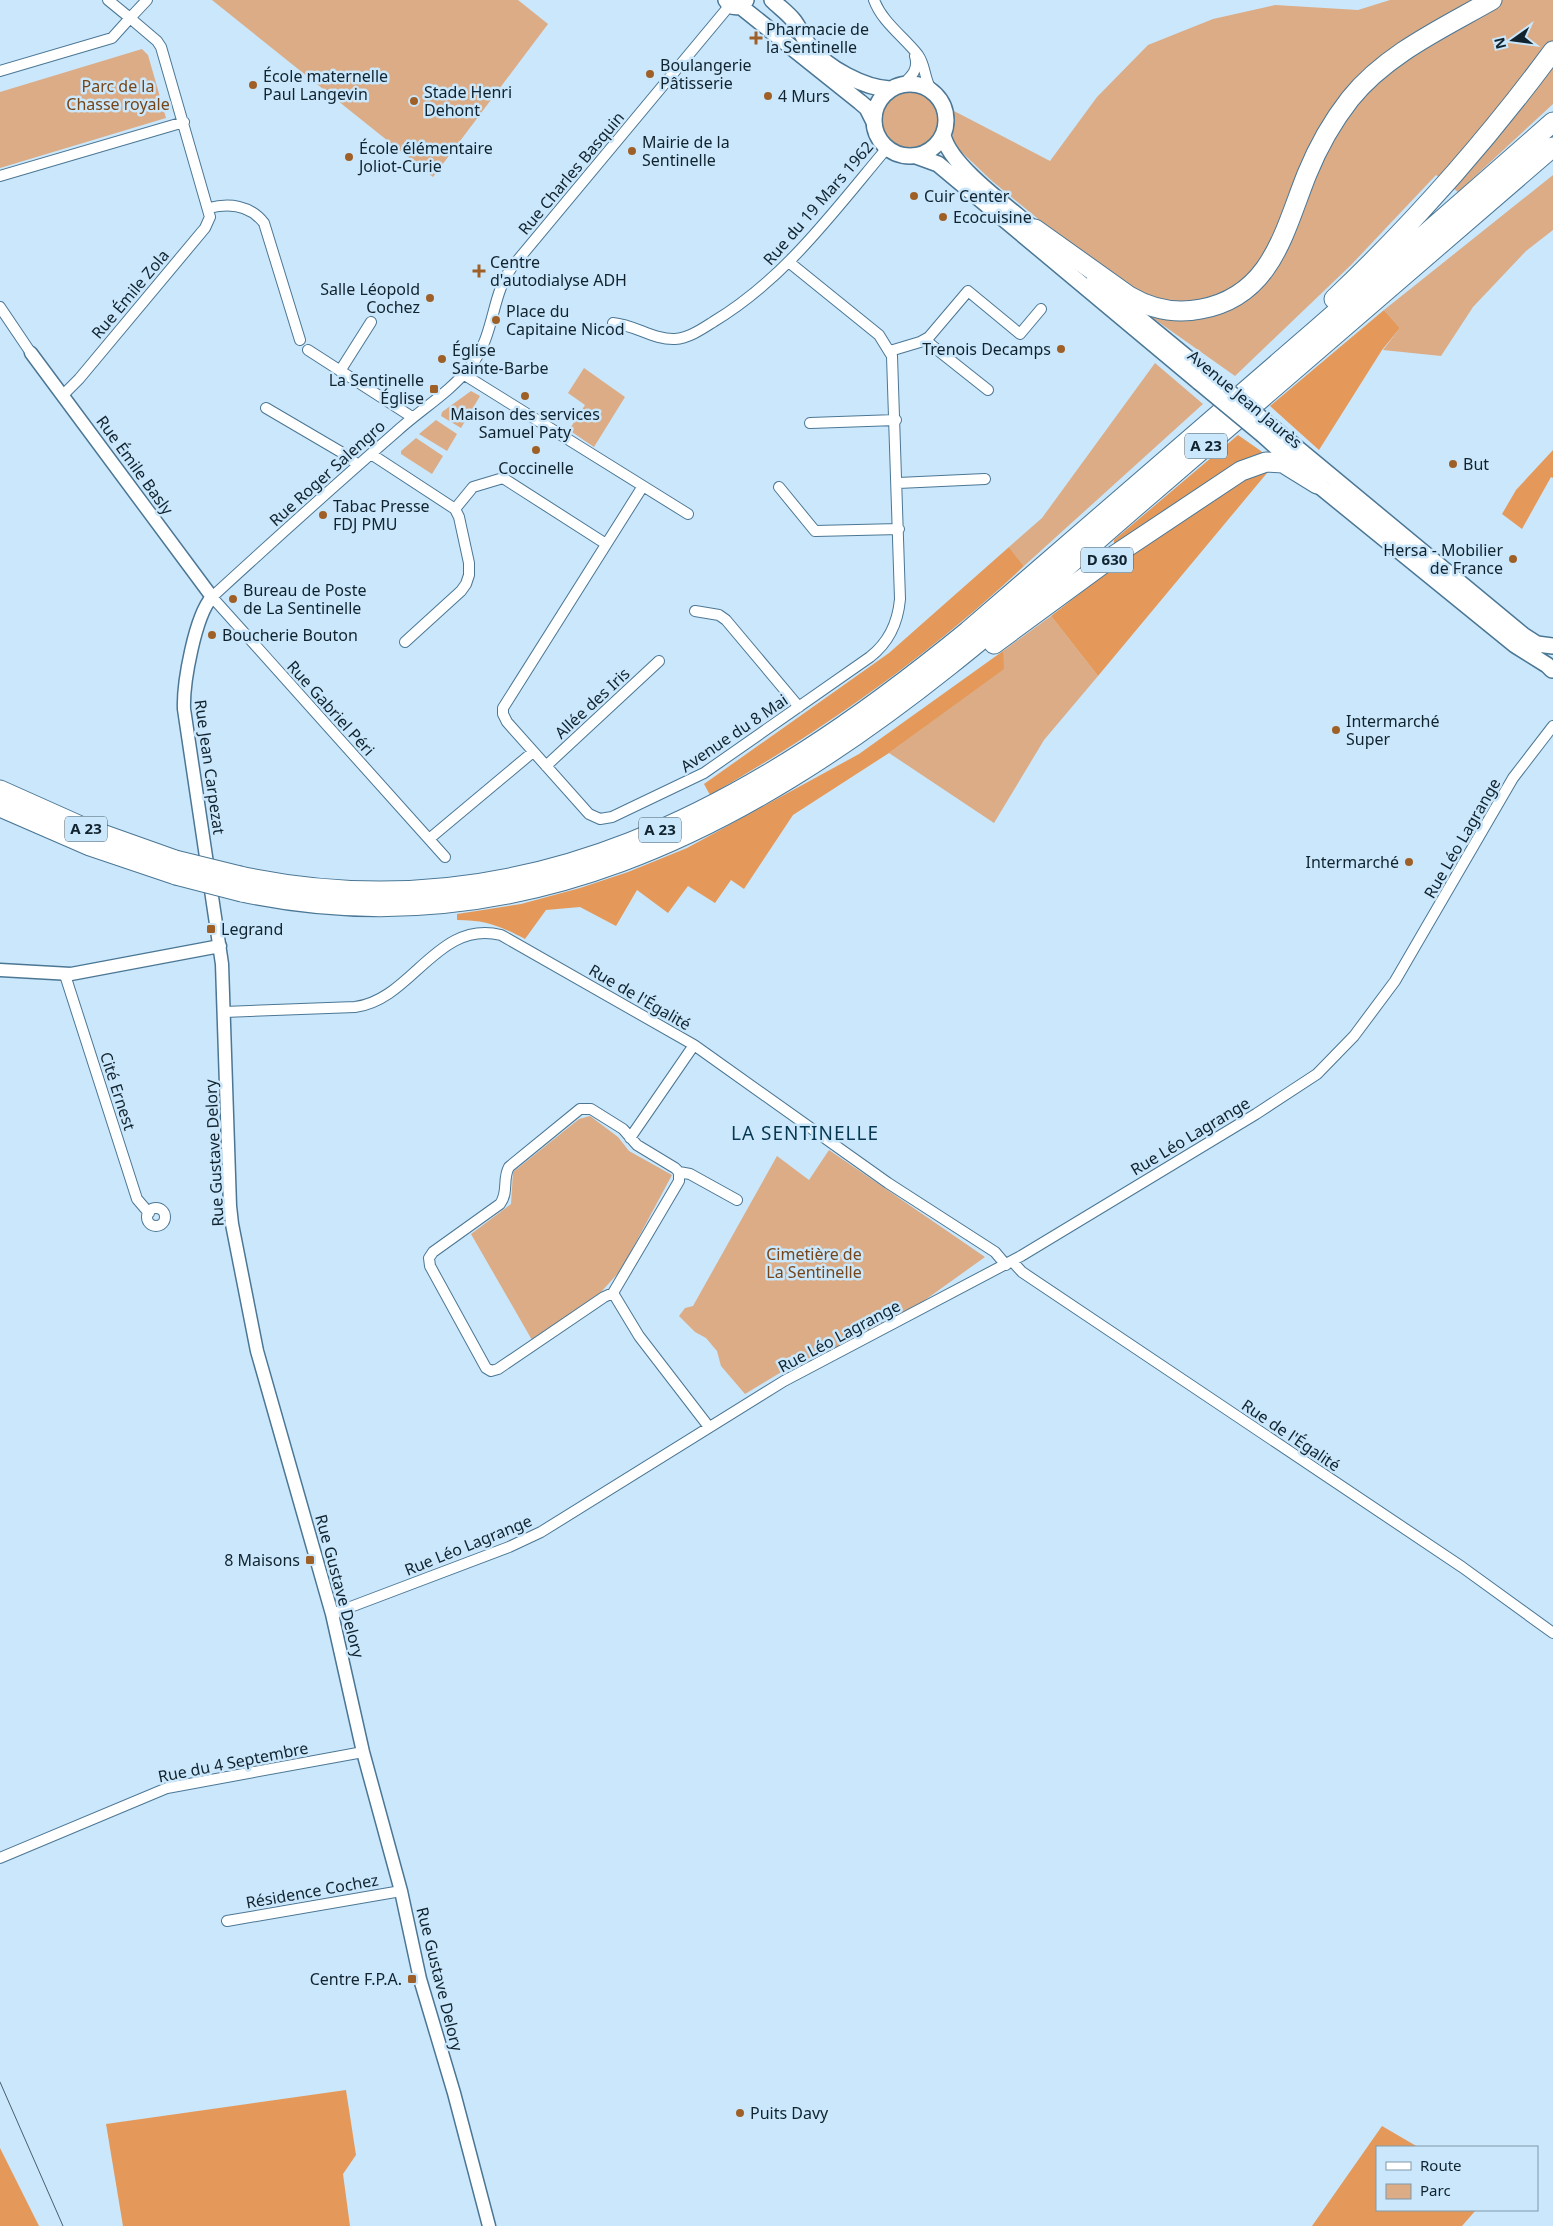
<svg xmlns="http://www.w3.org/2000/svg" width="1553" height="2226" viewBox="0 0 1553 2226" font-family="'Noto Sans',sans-serif">
<style>
.green{fill:#dbac86}
.forest{fill:#e4995a}
.lines{fill:none;stroke-linecap:round;stroke-linejoin:round}
.minor-casing{stroke:#4b7795;stroke-width:12}
.tertiary-casing{stroke:#4b7795;stroke-width:15}
.secondary-casing{stroke:#4b7795;stroke-width:18}
.motorway-casing{stroke:#4b7795;stroke-width:21}
.minor{stroke:#fff;stroke-width:10}
.tertiary{stroke:#fff;stroke-width:12}
.secondary{stroke:#fff;stroke-width:15}
.motorway{stroke:#fff;stroke-width:19}
.tram{stroke:#485e6d;stroke-width:1}
.secondary-bridge-casing{stroke:#4b7795;stroke-width:18;stroke-linecap:butt}
.motorway-bridge-casing{stroke:#4b7795;stroke-width:21;stroke-linecap:butt}
.secondary-bridge{stroke:#fff;stroke-width:15}
.motorway-bridge{stroke:#fff;stroke-width:19}
.poi-dot{fill:#9f6027;stroke:#cbe7fb;stroke-width:2}
.labels{text-anchor:middle;stroke-width:5;stroke-linejoin:round;paint-order:stroke}
.shield{fill:#cbe7fb;stroke:#485e6c;stroke-width:1}
.shield-label{font-size:15px;font-weight:bold;fill:#10232f}
.poi-label{font-size:16px;fill:#10232f;stroke:#cbe7fb;text-anchor:start}
.park-label{font-size:16px;fill:#774517;stroke:#cbe7fb}
.street-label{font-size:16px;fill:#10232f;stroke:#cbe7fb}
.quarter-label{font-size:19px;letter-spacing:1px;fill:#073852;stroke:#cbe7fb}
</style>
<rect width="100%" height="100%" fill="#cbe7fb"/>
<path class="green" d="M212 0H518L548 24 433 177Z
M1390 0H1553V104L1458 192 1436 175 1351 265 1235 376 1140 309 1099 269 992 181 952 143 954 111 1050 161 1097 97 1148 45 1213 19 1275 5 1358 10Z
M142 49 148 55 166 118 0 168V92Z
M880 120a29 29 0 1 1 58 0a29 29 0 1 1-58 0Z
M1553 175V230L1526 251 1473 307 1441 356 1383 350 1400 328 1384 310Z
M1155 363 1203 404 1024 566 1009 547 1042 518Z
M584 368 625 397 594 447 569 430 585 405 568 393Z
M471 391 480 396 461 428 441 416 442 412Z
M436 420 457 434 447 451 419 434Z
M416 438 443 456 432 474 401 454V451Z
M1051 616 1098 676 1044 740 994 823 889 753 1003 669V651Z
M590 1116 618 1137 629 1151 672 1175 621 1270 601 1292 532 1340 471 1234 511 1204 513 1172 579 1119Z
M829 1150 985 1257 918 1305 836 1348 834 1346 783 1371 745 1394 721 1366 717 1351 706 1338 695 1332 679 1316 685 1308 693 1306 777 1156 809 1180Z"/>
<path class="forest" d="M1384 310 1400 328 1382 350 1319 450 1270 406Z
M1238 435 1261 451 1272 467 1098 676 1051 616 1114 567V540Z
M1553 450V478L1551 477 1522 529 1502 514 1516 490Z
M1009 547 1024 566C930 655 823 730 710 795L704 784 889 653Z
M1003 651 1004 669 889 753 793 815 744 889 731 880 715 903 688 886 668 913 637 890 616 926 580 907 546 910 525 939C500 926 486 920 457 920V914L521 904 580 888 628 872 687 848 859 754Z
M346 2090 356 2155 343 2174 350 2226H123L106 2124Z
M1382 2126 1418 2147H1377V2210H1476L1462 2226H1312Z
M0 2148 39 2226H0Z"/>
<g class="lines">
<defs>
<path id="minor" d="M874 0C882 22 904 37 918 55 926 66 924 80 932 91
M0 71 112 38 130 18 108 0
M903 84C912 76 919 69 915 56
M0 176 184 122
M209 208C229 203 250 205 264 223L300 340
M0 307 31 353
M613 323C635 325 654 340 675 339 689 338 702 329 713 322 785 279 834 211 887 148
M925 340 988 390
M308 350 412 417
M890 351 920 342 929 337 968 291 1020 334 1041 309
M340 371 371 322
M463 374 688 514
M63 395 79 379 205 228 210 217 161 47 157 41 130 18 147 0
M266 408 341 452 358 465
M810 423 896 420
M371 454 455 509 459 517 469 563V575L466 584 461 591 405 642
M898 483 985 479
M643 486 503 708V714L507 722 589 814 600 819 612 817 704 773 870 657C888 643 898 622 900 599L892 356 879 335 790 263
M779 487 815 531 899 529
M455 509 473 487 503 478 606 544
M695 611 719 615 726 620 799 707
M546 766 659 661
M429 839 533 752
M445 857 212 597C273 541 334 486 396 432 420 410 450 392 470 367 496 334 490 297 512 267L730 5
M65 975 137 1199 149 1213
M224 1012 355 1007C412 1000 437 919 501 935L694 1045 888 1183 995 1252 1006 1265
M630 1138 694 1045
M679 1172 690 1174 737 1200
M147 1217a9 9 0 1 1 18 0a9 9 0 1 1-18 0Z
M1012 1261 1022 1272 1462 1567 1553 1633
M613 1293 679 1181V1172L675 1168 637 1145 623 1129 591 1109H580L509 1167C502 1179 509 1192 500 1204L433 1252 429 1258 430 1266 486 1368 491 1371 498 1369 604 1297 613 1293 639 1336 709 1427
M332 1614 509 1547 541 1532 784 1381 1021 1256 1256 1114 1317 1074 1354 1036 1395 981 1513 778 1553 726
M0 1858 167 1788 363 1752
M227 1921 401 1891"/>
<path id="tertiary" d="M31 353 212 597C195 616 183 683 184 709L222 964 230 1206 232 1224 257 1351 332 1614 363 1752 401 1891 420 1979 454 2093 489 2226
M0 970 71 974 220 946"/>
<path id="secondary" d="M726 0C731 9 741 9 746 0
M772 0C779 7 788 13 794 21 800 29 804 39 810 47 827 68 864 88 890 89
M740 6 860 102 867 108 874 122
M874 120a36 36 0 1 1 72 0a36 36 0 1 1-72 0Z
M943 135C950 168 1017 213 1043 237
M916 156 938 164 1199 382
M1094 281 1207 374
M1273 428 1523 635 1537 644 1553 646
M1263 435 1317 484 1515 645 1547 665 1552 670"/>
<path id="motorway" d="M1035 229 1129 296C1151 309 1176 314 1201 309 1272 296 1284 231 1307 174 1318 147 1332 122 1350 99 1386 54 1443 28 1492 0
M1334 299C1414 223 1488 139 1553 51
M994 644 1115 555 1241 471 1266 462 1283 463 1317 484
M0 790 85 828 175 860
M0 807 90 846 176 875
M240 876C525 937 754 806 968 631L1317 329 1553 122
M242 892C514 950 743 830 950 665 1020 610 1086 549 1154 491 1287 377 1420 262 1553 147"/>
</defs>
<use href="#minor" class="minor-casing"/>
<use href="#tertiary" class="tertiary-casing"/>
<use href="#secondary" class="secondary-casing"/>
<use href="#motorway" class="motorway-casing"/>
<use href="#minor" class="minor"/>
<use href="#tertiary" class="tertiary"/>
<use href="#secondary" class="secondary"/>
<use href="#motorway" class="motorway"/>
<path class="tram" d="M0 2082 63 2226"/>
<defs>
<path id="secondary-bridge" d="M1207 374 1273 428
M1199 382 1263 435"/>
<path id="motorway-bridge" d="M175 860 240 876
M176 875 242 892"/>
</defs>
<use href="#secondary-bridge" class="secondary-bridge-casing"/>
<use href="#motorway-bridge" class="motorway-bridge-casing"/>
<use href="#secondary-bridge" class="secondary-bridge"/>
<use href="#motorway-bridge" class="motorway-bridge"/>
</g>
<g class="poi-dot">
<path d="M753.5 30.5h5v5h5v5h-5v5h-5v-5h-5v-5h5z"/>
<circle cx="650" cy="74" r="5"/>
<circle cx="253" cy="85" r="5"/>
<circle cx="768" cy="96" r="5"/>
<circle cx="414" cy="101" r="5"/>
<circle cx="632" cy="151" r="5"/>
<circle cx="349" cy="157" r="5"/>
<circle cx="914" cy="196" r="5"/>
<circle cx="943" cy="217" r="5"/>
<path d="M476.5 263.5h5v5h5v5h-5v5h-5v-5h-5v-5h5z"/>
<circle cx="430" cy="298" r="5"/>
<circle cx="496" cy="320" r="5"/>
<circle cx="1061" cy="349" r="5"/>
<circle cx="442" cy="359" r="5"/>
<rect x="429" y="384" width="10" height="10" rx="2.5"/>
<circle cx="525" cy="396" r="5"/>
<circle cx="536" cy="450" r="5"/>
<circle cx="1453" cy="464" r="5"/>
<circle cx="323" cy="515" r="5"/>
<circle cx="1513" cy="559" r="5"/>
<circle cx="233" cy="599" r="5"/>
<circle cx="212" cy="635" r="5"/>
<circle cx="1336" cy="730" r="5"/>
<circle cx="1409" cy="862" r="5"/>
<rect x="206" y="924" width="10" height="10" rx="2.5"/>
<rect x="305" y="1555" width="10" height="10" rx="2.5"/>
<rect x="407" y="1974" width="10" height="10" rx="2.5"/>
<circle cx="740" cy="2113" r="5"/>
</g>
<g class="labels">
<g class="shield">
<rect x="1185" y="433.5" width="42" height="25" rx="4"/>
<rect x="1081" y="547.5" width="52" height="25" rx="4"/>
<rect x="65" y="816.5" width="42" height="25" rx="4"/>
<rect x="639" y="817.5" width="42" height="25" rx="4"/>
</g>
<g class="shield-label">
<text x="1206" y="451">A 23</text>
<text x="1107" y="565">D 630</text>
<text x="86" y="834">A 23</text>
<text x="660" y="835">A 23</text>
</g>
<g class="poi-label">
<text x="766" y="35">Pharmacie de<tspan x="766" dy="18">la Sentinelle</tspan></text>
<text x="660" y="71">Boulangerie<tspan x="660" dy="18">Pâtisserie</tspan></text>
<text x="263" y="82">École maternelle<tspan x="263" dy="18">Paul Langevin</tspan></text>
<text x="424" y="98">Stade Henri<tspan x="424" dy="18">Dehont</tspan></text>
<text x="778" y="102">4 Murs</text>
<text x="642" y="148">Mairie de la<tspan x="642" dy="18">Sentinelle</tspan></text>
<text x="359" y="154">École élémentaire<tspan x="359" dy="18">Joliot-Curie</tspan></text>
<text x="924" y="202">Cuir Center</text>
<text x="953" y="223">Ecocuisine</text>
<text x="490" y="268">Centre<tspan x="490" dy="18">d'autodialyse ADH</tspan></text>
<text x="420" y="295" text-anchor="end">Salle Léopold<tspan x="420" dy="18">Cochez</tspan></text>
<text x="506" y="317">Place du<tspan x="506" dy="18">Capitaine Nicod</tspan></text>
<text x="1051" y="355" text-anchor="end">Trenois Decamps</text>
<text x="452" y="356">Église<tspan x="452" dy="18">Sainte-Barbe</tspan></text>
<text x="424" y="386" text-anchor="end">La Sentinelle<tspan x="424" dy="18">Église</tspan></text>
<text x="525" y="420" text-anchor="middle">Maison des services<tspan x="525" dy="18">Samuel Paty</tspan></text>
<text x="1463" y="470">But</text>
<text x="536" y="474" text-anchor="middle">Coccinelle</text>
<text x="333" y="512">Tabac Presse<tspan x="333" dy="18">FDJ PMU</tspan></text>
<text x="1503" y="556" text-anchor="end">Hersa - Mobilier<tspan x="1503" dy="18">de France</tspan></text>
<text x="243" y="596">Bureau de Poste<tspan x="243" dy="18">de La Sentinelle</tspan></text>
<text x="222" y="641">Boucherie Bouton</text>
<text x="1346" y="727">Intermarché<tspan x="1346" dy="18">Super</tspan></text>
<text x="1399" y="868" text-anchor="end">Intermarché</text>
<text x="221" y="935">Legrand</text>
<text x="300" y="1566" text-anchor="end">8 Maisons</text>
<text x="402" y="1985" text-anchor="end">Centre F.P.A.</text>
<text x="750" y="2119">Puits Davy</text>
</g>
<g class="park-label">
<text x="118" y="92">Parc de la<tspan x="118" dy="18">Chasse royale</tspan></text>
<text x="814" y="1260">Cimetière de<tspan x="814" dy="18">La Sentinelle</tspan></text>
</g>
<g class="street-label">
<text transform="translate(571 173) rotate(-50)" y="6">Rue Charles Basquin</text>
<text transform="translate(818 203) rotate(-49)" y="6">Rue du 19 Mars 1962</text>
<text transform="translate(130 294) rotate(-50)" y="6">Rue Émile Zola</text>
<text transform="translate(1245 399) rotate(40)" y="6">Avenue Jean Jaurès</text>
<text transform="translate(135 465) rotate(54)" y="6">Rue Émile Basly</text>
<text transform="translate(327 473) rotate(-42)" y="6">Rue Roger Salengro</text>
<text transform="translate(592 703) rotate(-43)" y="6">Allée des Iris</text>
<text transform="translate(331 708) rotate(48)" y="6">Rue Gabriel Péri</text>
<text transform="translate(734 733) rotate(-34)" y="6">Avenue du 8 Mai</text>
<text transform="translate(210 767) rotate(82)" y="6">Rue Jean Carpezat</text>
<text transform="translate(1462 838) rotate(-60)" y="6">Rue Léo Lagrange</text>
<text transform="translate(640 997) rotate(30)" y="6">Rue de l'Égalité</text>
<text transform="translate(118 1091) rotate(72)" y="6">Cité Ernest</text>
<text transform="translate(1190 1136) rotate(-31)" y="6">Rue Léo Lagrange</text>
<text transform="translate(214 1153) rotate(-93)" y="6">Rue Gustave Delory</text>
<text transform="translate(839 1336) rotate(-28)" y="6">Rue Léo Lagrange</text>
<text transform="translate(1291 1435) rotate(34)" y="6">Rue de l'Égalité</text>
<text transform="translate(468 1545) rotate(-22)" y="6">Rue Léo Lagrange</text>
<text transform="translate(340 1586) rotate(75)" y="6">Rue Gustave Delory</text>
<text transform="translate(233 1762) rotate(-11)" y="6">Rue du 4 Septembre</text>
<text transform="translate(312 1891) rotate(-10)" y="6">Résidence Cochez</text>
<text transform="translate(440 1979) rotate(76)" y="6">Rue Gustave Delory</text>
</g>
<g class="quarter-label">
<text x="805" y="1140">LA SENTINELLE</text>
</g>
</g>
<rect x="1376" y="2146" width="162" height="65" fill="#cbe7fb" stroke="#8099a9"/>
<rect x="1386" y="2162" width="25" height="8" fill="#ffffff" stroke="#8099a9"/>
<text x="1420" y="2171" font-size="15" fill="#10232f">Route</text>
<rect x="1386" y="2184" width="25" height="15" fill="#dbac86" stroke="#8099a9"/>
<text x="1420" y="2196" font-size="15" fill="#10232f">Parc</text>
<g transform="translate(1513 40) rotate(256)" stroke="#cbe7fb" stroke-width="4" paint-order="stroke">
<path d="M0-4L9 19L0 12L-9 19Z" fill="#10232f"/>
<text y="-8" font-size="14" font-weight="bold" text-anchor="middle" fill="#10232f">N</text>
</g>
</svg>
